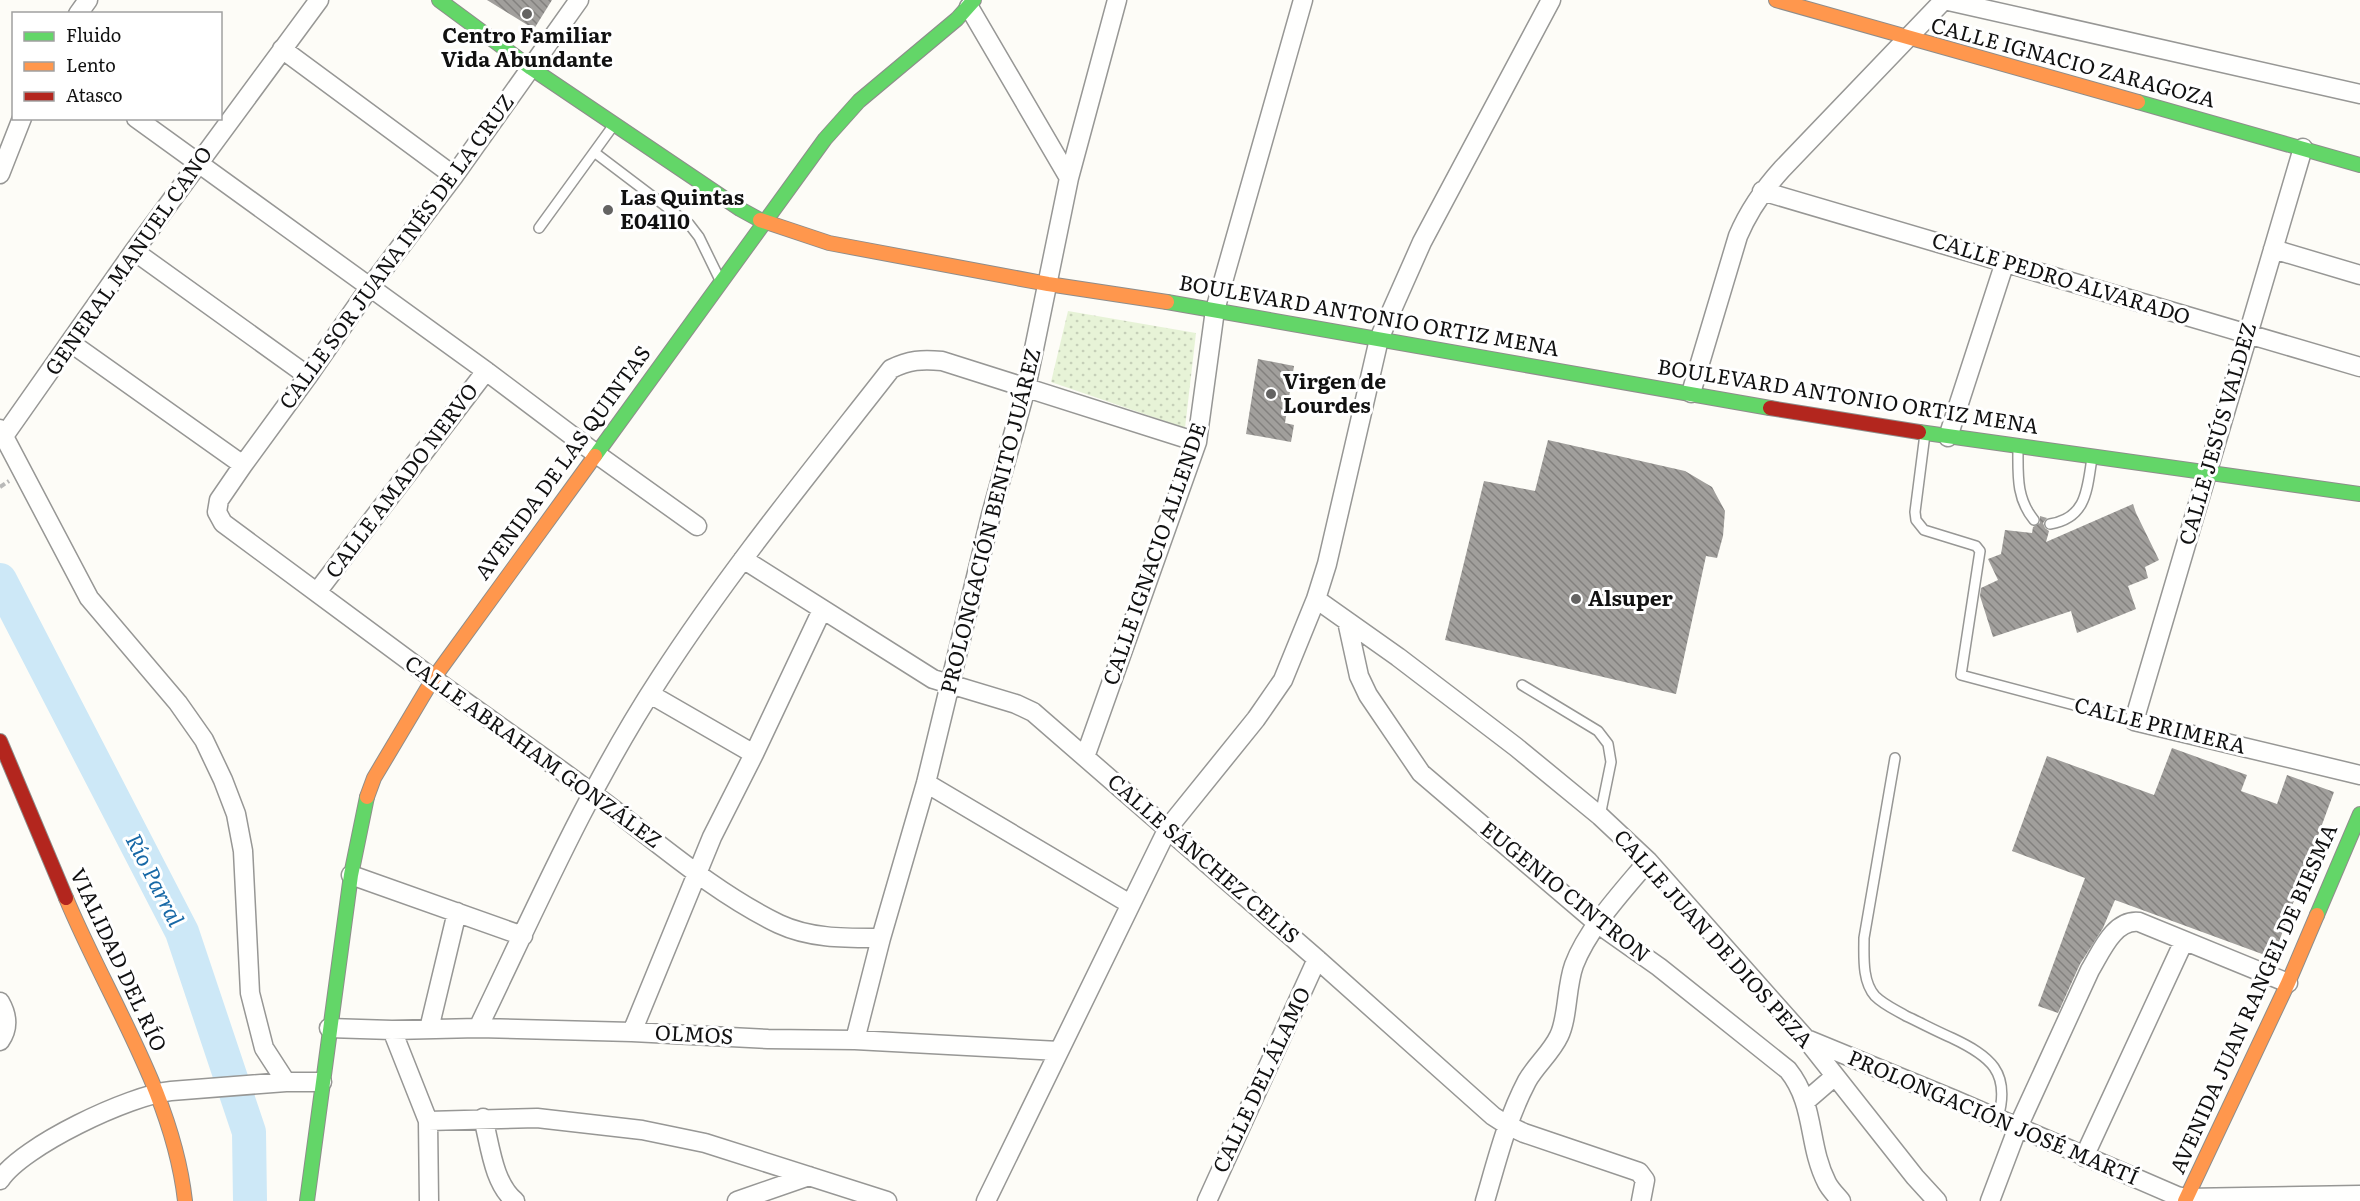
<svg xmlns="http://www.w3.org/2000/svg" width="2360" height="1201" viewBox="0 0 2360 1201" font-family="Literata,serif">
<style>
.park{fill:url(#park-dots)}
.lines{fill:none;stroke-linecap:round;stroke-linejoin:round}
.river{stroke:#cde8f7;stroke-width:34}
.building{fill:url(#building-back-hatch)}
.lane-casing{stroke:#979795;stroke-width:12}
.street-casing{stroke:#979795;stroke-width:21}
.fast-casing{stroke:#8e8d8b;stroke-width:16}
.slow-casing{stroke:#8e8d8b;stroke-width:16}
.jam-casing{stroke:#8e8d8b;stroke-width:16}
.path{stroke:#b9b9b8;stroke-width:4;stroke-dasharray:6 3;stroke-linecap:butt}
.lane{stroke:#fffffe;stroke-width:9}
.street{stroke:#fffffe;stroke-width:18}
.fast{stroke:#63d668;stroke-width:14}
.slow{stroke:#ff974d;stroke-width:14}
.jam{stroke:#b3261e;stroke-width:14}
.poi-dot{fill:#646362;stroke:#fff;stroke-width:2}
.labels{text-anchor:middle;stroke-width:6;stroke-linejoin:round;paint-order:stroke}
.poi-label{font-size:21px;font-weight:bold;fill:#111;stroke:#fff;text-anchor:start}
.street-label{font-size:21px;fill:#111;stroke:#fff}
.water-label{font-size:22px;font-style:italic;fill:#1768a6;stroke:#fff}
</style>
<defs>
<pattern id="park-dots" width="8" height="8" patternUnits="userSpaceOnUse" patternTransform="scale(1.5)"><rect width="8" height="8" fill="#e7f3d7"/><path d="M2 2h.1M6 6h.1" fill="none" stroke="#c5cfb8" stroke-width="1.8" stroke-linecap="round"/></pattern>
<pattern id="building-back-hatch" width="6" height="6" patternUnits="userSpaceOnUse" patternTransform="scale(1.5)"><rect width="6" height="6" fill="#a19f9c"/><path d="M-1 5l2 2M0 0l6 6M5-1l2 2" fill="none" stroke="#82807e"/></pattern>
</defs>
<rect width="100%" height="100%" fill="#fdfcf7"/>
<path class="park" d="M1068 311 1196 333 1185 428 1051 382Z"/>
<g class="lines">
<path class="river" d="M0 580 182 932 249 1132 250 1201"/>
</g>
<path class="building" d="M487 0H552L534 29Z
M1258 359 1294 366 1285 423 1294 425 1291 442 1246 434Z
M1548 440 1685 471 1712 487 1725 511 1723 536 1717 558 1706 556 1676 694 1445 640 1484 481 1535 491Z
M2133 504 2136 513 2159 560 2145 567 2148 578 2128 586 2136 609 2077 633 2071 611 1993 637 1980 596 1981 588 1998 580 1988 559 2001 554 2005 530 2032 533 2033 527 2040 523V516L2047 518 2043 523 2045 528 2049 531 2046 542Z
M2172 748 2247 775 2241 791 2277 804 2287 775 2334 792 2273 958 2115 900 2103 928 2080 964 2058 1013 2038 1006 2085 878 2012 851 2047 756 2154 795Z"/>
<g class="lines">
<defs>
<path id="lane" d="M594 152 689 224 699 237 720 280
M539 228 613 126
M1925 434 1915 512 1916 520 1924 530 1976 546 1980 551 1961 675 2134 721
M2018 447C2018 475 2016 498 2034 520
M2050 524C2087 518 2087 489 2092 458
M1522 685 1598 731 1608 744 1611 762 1600 816
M1895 758 1864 938C1864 957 1862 981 1875 996 1884 1005 1896 1010 1906 1016 1921 1023 1936 1031 1952 1038 1990 1056 2011 1072 1998 1118"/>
<path id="street" d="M579 0 454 176 370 287 308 376 243 465 219 500 217 512 223 523C294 575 364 628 435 680 487 718 541 755 593 794 653 838 711 891 779 924 811 939 847 938 881 938
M1944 0 2360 94
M969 7 1069 178
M78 14 88 0
M282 49 454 176
M136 118 486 371 595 453 697 526
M2303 148 2134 721 2360 775
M0 174 22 118
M1762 191 2360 367
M2273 249 2360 275
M134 251 308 376
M71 343 243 465
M1691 393 1738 236C1749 210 1763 190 1782 169L1944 0
M0 429 89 598 178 703 204 740 223 780 236 814 243 851 250 993 264 1048 286 1082
M4 436 134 251 319 0
M1948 437 2005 262
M743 559 933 679 1016 704 1033 712 1317 959 1493 1116 1507 1125 1524 1133 1639 1172 1645 1180 1641 1201
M317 592 486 371
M1316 599 1398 657 1516 747 1600 816 1648 861 1806 1039 1915 1177 1937 1201
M1347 621 1359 676 1368 695 1421 773 1598 924 1659 967 1788 1070C1816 1105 1807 1144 1827 1183 1830 1189 1836 1195 1841 1201
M650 694 754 754
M1085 757 1197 442 1215 310 1303 0
M926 783 1130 904
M351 875 523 936
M0 1002C8 1016 9 1028 0 1041
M329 1028 392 1030 478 1028 632 1032 768 1039 855 1040 1059 1051
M478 1028C535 910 588 788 660 678 730 570 812 470 891 369 909 360 922 359 942 361L1197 442
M429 1029 457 912
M392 1030 428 1121 429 1201
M632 1032 712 837 754 754 822 610
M855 1040 881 938 926 783 991 515 1026 388 1069 178 1117 0
M1809 1040 1955 1100 2177 1196 2186 1198 2360 1195
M1806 1101 1835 1076
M483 1118C490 1144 493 1183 515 1201
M428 1121 537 1118 642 1130 705 1143 887 1201
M2084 1157 2184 941
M0 1180C22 1146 130 1095 171 1091L286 1082H322
M737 1201 809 1176
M986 1201 1168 828 1256 719 1283 680 1316 599 1327 564 1379 339 1422 242 1551 0
M1207 1201 1317 959
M1485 1201C1497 1160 1507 1119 1527 1081 1536 1065 1551 1053 1559 1036 1568 1018 1566 987 1574 965 1588 928 1623 891 1648 861
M1990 1201 2018 1127 2090 970C2101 952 2114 919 2139 922L2288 983"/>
<path id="fast" d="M439 0 531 68 740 209 760 220
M2138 102 2360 165
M1167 302 1770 408
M1919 432 2360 494
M595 456 825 139 859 101 957 19 974 0
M2317 915 2360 814
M307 1201 351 875 367 797"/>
<path id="slow" d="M1776 0 2138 102
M760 220 829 243 1048 284 1167 302
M367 797 374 778 433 679 595 456
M66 898C107 997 173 1093 185 1201
M2185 1201 2288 983 2317 915"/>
<path id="jam" d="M1770 408 1919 432
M0 741 66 898"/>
</defs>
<use href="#lane" class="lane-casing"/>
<use href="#street" class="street-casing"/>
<use href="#fast" class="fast-casing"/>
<use href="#slow" class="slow-casing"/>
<use href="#jam" class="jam-casing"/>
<path class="path" d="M0 487 9 481"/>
<use href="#lane" class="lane"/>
<use href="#street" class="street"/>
<use href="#fast" class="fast"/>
<use href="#slow" class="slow"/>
<use href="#jam" class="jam"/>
</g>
<g class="poi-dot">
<circle cx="527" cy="14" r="6"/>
<circle cx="608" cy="210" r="6"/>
<circle cx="1271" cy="394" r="6"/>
<circle cx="1576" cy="599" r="6"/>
</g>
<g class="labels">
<g class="poi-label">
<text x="527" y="43" text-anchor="middle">Centro Familiar<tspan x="527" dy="24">Vida Abundante</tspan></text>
<text x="620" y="205">Las Quintas<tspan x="620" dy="24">E04110</tspan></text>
<text x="1283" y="389">Virgen de<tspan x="1283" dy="24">Lourdes</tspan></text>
<text x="1588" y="606">Alsuper</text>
</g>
<g class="street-label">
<text transform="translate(2073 63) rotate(15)" y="7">CALLE IGNACIO ZARAGOZA</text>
<text transform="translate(397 252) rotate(-54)" y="7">CALLE SOR JUANA INÉS DE LA CRUZ</text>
<text transform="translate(129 261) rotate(-55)" y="7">GENERAL MANUEL CANO</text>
<text transform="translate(2061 279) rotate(17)" y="7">CALLE PEDRO ALVARADO</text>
<text transform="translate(1369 316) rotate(10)" y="7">BOULEVARD ANTONIO ORTIZ MENA</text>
<text transform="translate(1848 397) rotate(9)" y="7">BOULEVARD ANTONIO ORTIZ MENA</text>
<text transform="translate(2218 434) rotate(-74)" y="7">CALLE JESÚS VALDEZ</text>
<text transform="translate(563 463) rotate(-54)" y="7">AVENIDA DE LAS QUINTAS</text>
<text transform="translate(402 481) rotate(-53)" y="7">CALLE AMADO NERVO</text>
<text transform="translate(991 521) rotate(-76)" y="7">PROLONGACIÓN BENITO JUÁREZ</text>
<text transform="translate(1155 554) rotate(-71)" y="7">CALLE IGNACIO ALLENDE</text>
<text transform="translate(2160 726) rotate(14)" y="7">CALLE PRIMERA</text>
<text transform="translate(533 752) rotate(36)" y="7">CALLE ABRAHAM GONZÁLEZ</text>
<text transform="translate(1203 859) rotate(41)" y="7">CALLE SÁNCHEZ CELIS</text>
<text transform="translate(1565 892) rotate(39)" y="7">EUGENIO CINTRON</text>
<text transform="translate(1713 939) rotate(48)" y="7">CALLE JUAN DE DIOS PEZA</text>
<text transform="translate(118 960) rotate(65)" y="7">VIALIDAD DEL RÍO</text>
<text transform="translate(2254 999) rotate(-66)" y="7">AVENIDA JUAN RANGEL DE BIESMA</text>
<text transform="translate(694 1035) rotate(3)" y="7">OLMOS</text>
<text transform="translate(1262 1080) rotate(-65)" y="7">CALLE DEL ÁLAMO</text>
<text transform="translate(1993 1118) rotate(23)" y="7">PROLONGACIÓN JOSÉ MARTÍ</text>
</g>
<g class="water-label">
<text transform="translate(155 880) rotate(63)" y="8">Río Parral</text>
</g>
</g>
<rect x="12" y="12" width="210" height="108" fill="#ffffff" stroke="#a0a0a0" stroke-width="1.5"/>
<rect x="24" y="32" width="30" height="9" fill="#63d668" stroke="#a0a0a0" stroke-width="1.5"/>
<text x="66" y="42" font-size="18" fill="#111111">Fluido</text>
<rect x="24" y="62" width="30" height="9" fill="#ff974d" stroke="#a0a0a0" stroke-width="1.5"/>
<text x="66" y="72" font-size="18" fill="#111111">Lento</text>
<rect x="24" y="92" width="30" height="9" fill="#b3261e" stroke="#a0a0a0" stroke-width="1.5"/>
<text x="66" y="102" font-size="18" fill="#111111">Atasco</text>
</svg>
